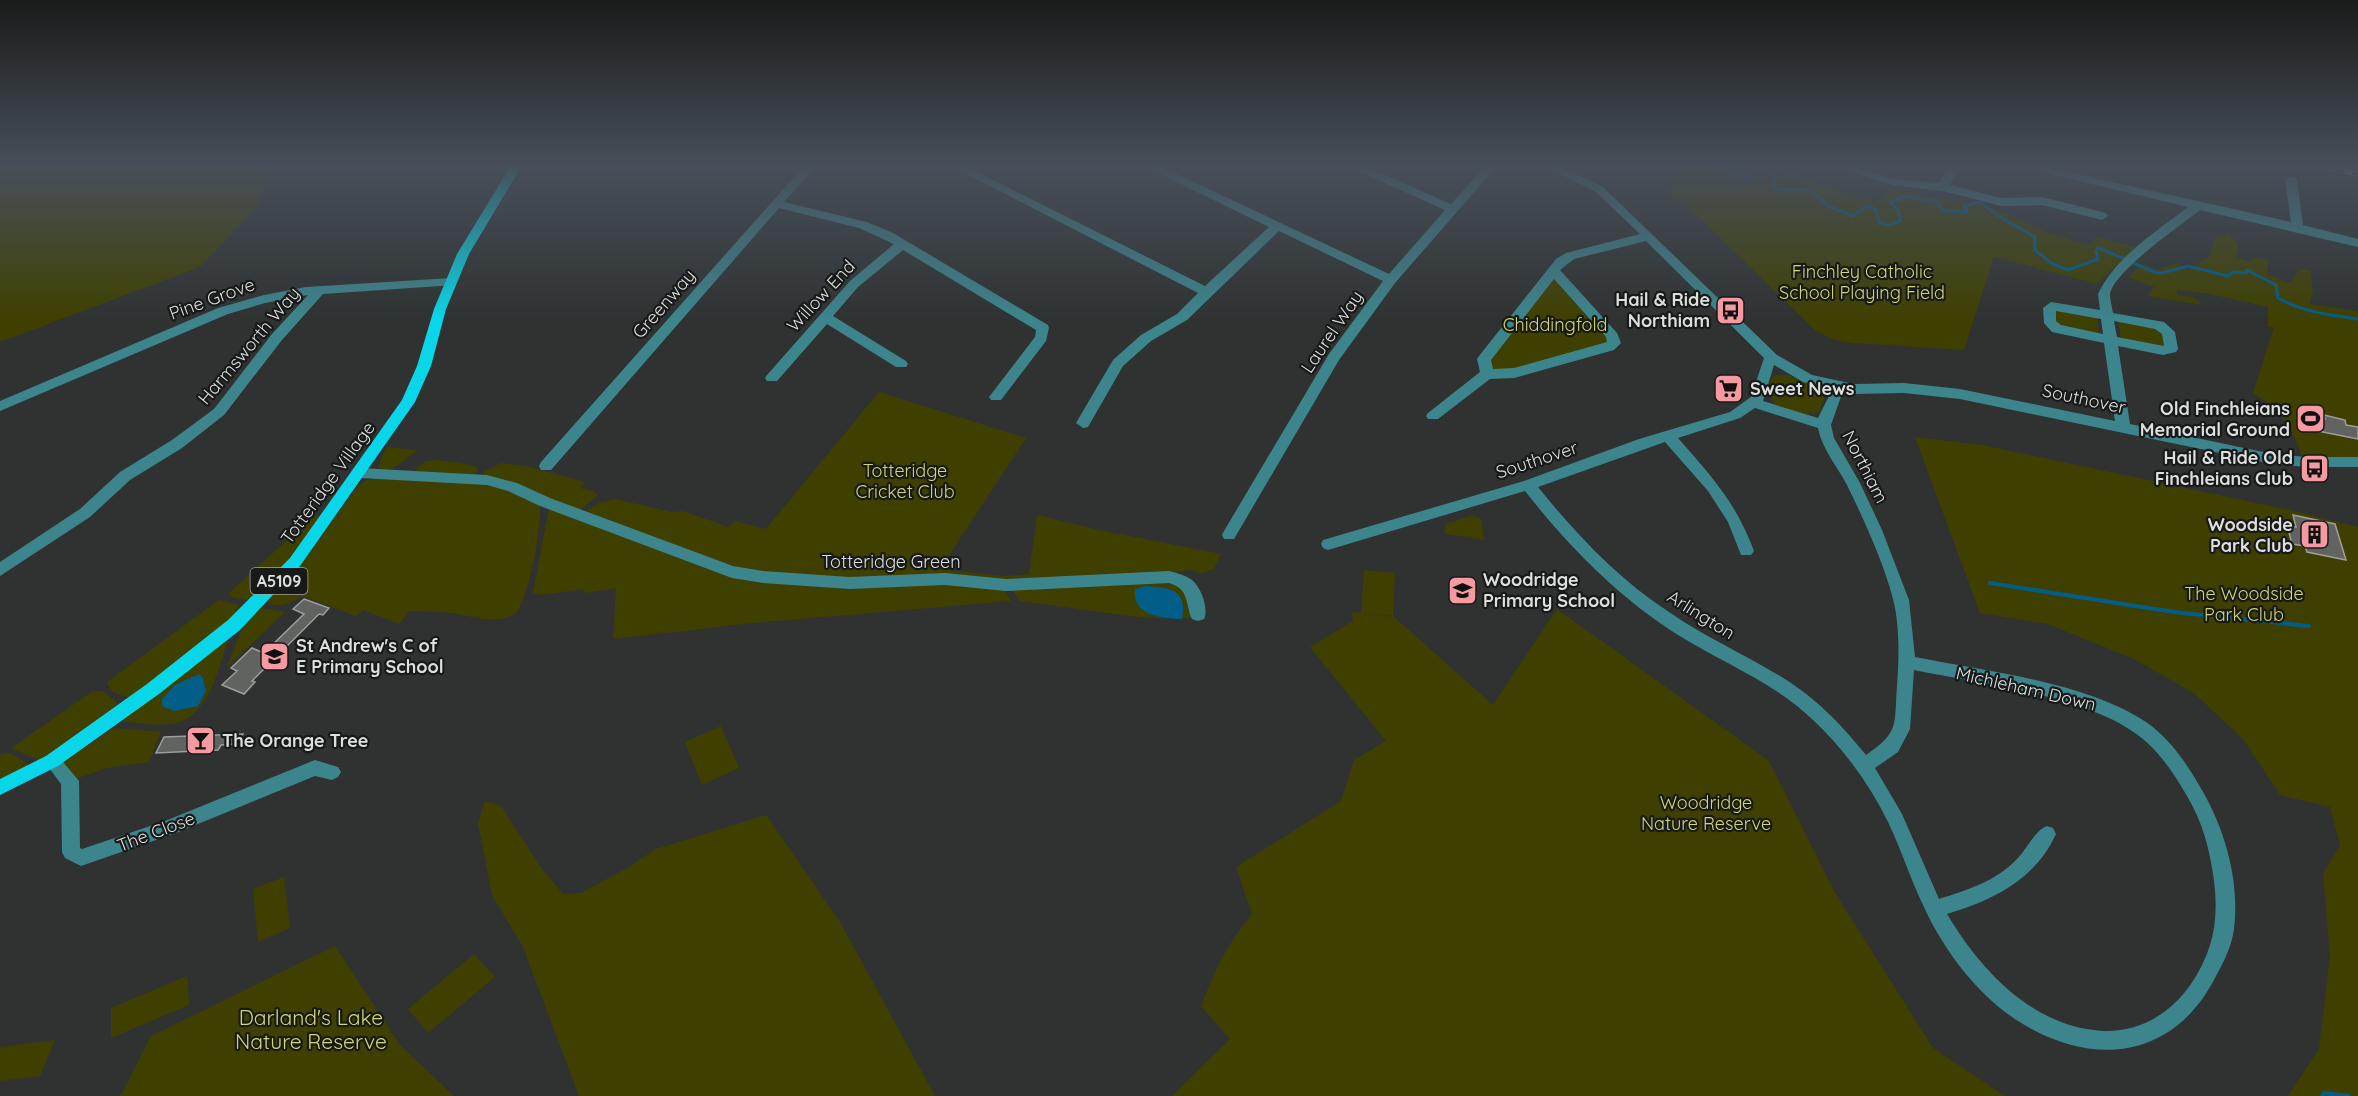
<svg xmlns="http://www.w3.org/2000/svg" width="2358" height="1096" viewBox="0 0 2358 1096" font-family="Quicksand,sans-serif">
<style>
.green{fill:#3f4000}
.water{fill:#005e88}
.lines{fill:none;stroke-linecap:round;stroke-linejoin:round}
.stream-far1{stroke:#005e88;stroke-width:3}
.stream{stroke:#005e88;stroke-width:4}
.building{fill:#616360;stroke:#9b9e9b;stroke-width:1.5}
.minor{fill:#3d858d;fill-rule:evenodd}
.major{fill:#09d7e9;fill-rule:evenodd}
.rail-casing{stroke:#a1a3a2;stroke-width:5}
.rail{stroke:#181a19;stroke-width:3;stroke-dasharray:8;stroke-linecap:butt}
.labels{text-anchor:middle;stroke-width:4.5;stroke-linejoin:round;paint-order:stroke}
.shield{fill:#181a19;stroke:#a2a4a3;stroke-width:1.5}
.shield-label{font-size:16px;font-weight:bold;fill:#dddfde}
.park-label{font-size:18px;fill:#d3d76d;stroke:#181a19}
.street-label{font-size:18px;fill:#dddfde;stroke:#181a19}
.poi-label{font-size:18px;font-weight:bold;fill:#dddfde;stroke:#181a19;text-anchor:end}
.near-park-label{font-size:21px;fill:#d3d76d;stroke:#181a19}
</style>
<rect width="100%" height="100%" fill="#2f3231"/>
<path class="green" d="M0 167H272L258 205 200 267 0 342Z
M1660 167H1776L1833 189 1877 202 1891 189 1974 204 2004 213 2049 233 2089 245 2098 237 2135 247 2097 284 1994 257 1964 350 1853 343 1832 339 1815 330 1683 202 1675 201 1669 189 1674 186 1665 176 1667 171Z
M2228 233 2238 244 2236 257 2250 262 2254 258 2268 259 2267 274 2290 283 2299 270H2310L2313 293 2309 304 2358 311V457H2302C2294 429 2278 408 2253 393L2274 327H2268V307L2205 293 2177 290V295L2194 297 2203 305 2148 296 2154 287 2128 277 2143 263 2156 270 2177 263 2188 270 2209 257 2215 237Z
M1553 280 1559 282 1609 341 1606 345 1529 366 1493 371 1489 358Z
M2054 308 2097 317 2099 335 2055 326Z
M2122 321 2163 330 2167 347 2121 339 2118 322Z
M1777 375H1788L1821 389 1824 399 1820 411C1803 420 1765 408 1769 386 1770 379 1772 378 1777 375Z
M879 392 1026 438 940 569 1004 576 1029 574 1037 515 1099 530 1221 554 1214 569 1200 574 1193 570 1063 581 851 579 744 571 585 511 601 502 616 499 671 512 682 511 729 527 734 521 766 529Z
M1915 437 1982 445 2294 511 2358 527V1096H2288L2319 1049 2330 956 2323 874 2340 845 2330 807 2280 795 2244 740 2194 693 2134 659 2048 624 1980 613Z
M386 447 418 450C405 457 393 476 378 467Z
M438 460 471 465 477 468V472L475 475 417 471 416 469 426 461Z
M501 463 530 467 585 482 580 488 595 492 598 495 578 512 484 476V472Z
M387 477 481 484 501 487 540 505C541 529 530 596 515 614 493 625 473 616 451 613 437 611 422 612 408 611L400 624 363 610 356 616 302 596C290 603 279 610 266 601L306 557 358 486 367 480Z
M549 508 753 581 827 586 914 582 1003 587 1011 601 753 623 613 639 616 588 586 593 583 589 541 595 533 593Z
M315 515 321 516 299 549 251 601 232 597 229 593Z
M1473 515 1481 519 1484 540 1445 534V524Z
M1364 570 1395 573 1393 616 1361 613Z
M1171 581 1187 591 1193 618H1145L1020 601 1012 590Z
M219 600 240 605 235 610 239 612 131 699 111 691 107 682Z
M260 608 285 612 227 667 244 623Z
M1557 609 1769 761 1835 893 1933 1048 2005 1096H1172L1230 1039 1201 1006C1214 972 1228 942 1252 914L1236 867 1341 801 1354 760 1386 741 1310 647 1353 621 1352 612 1394 617 1493 705Z
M229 638C219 665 210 715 176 723 159 727 138 723 120 721Z
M93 691H103L120 705 44 759 38 760 11 748Z
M721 726 739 768 702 785 685 742Z
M114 728 161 732 149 762 107 768 75 779 60 764Z
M4 753H10L28 764V767L0 782V755Z
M485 801 501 806 542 869 563 894 581 893 629 867 656 849 766 815 840 922 935 1096H579L523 947 492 895 478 823Z
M284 877 290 928 258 942 253 889Z
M335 946 400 1045 454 1096H118L123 1092 151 1036Z
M474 954 495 977 428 1033 408 1009Z
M187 976 189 1005 111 1038V1008Z
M55 1040 40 1076 0 1081V1047Z"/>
<path class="water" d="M1146 586C1170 588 1188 589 1182 619 1162 618 1132 616 1135 589Z
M199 674 203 678 206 691 198 706 174 711 162 706V699L175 685Z"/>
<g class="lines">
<path class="stream-far1" d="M1720 167 1750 180 1751 170 1770 168 1776 174 1772 187 1783 190H1809L1830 207 1853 216 1867 206 1875 209 1880 223 1889 225 1900 221 1898 210 1890 202 1906 196 1937 202 1942 211 1967 212 1964 206 1980 202C1998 218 2015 225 2035 237V250L2051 263 2068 270 2098 259 2096 251 2098 248 2125 259
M2131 262 2154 272 2162 273 2188 266 2228 276 2233 272 2246 273 2247 270 2276 285 2278 298C2303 312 2330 315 2358 319"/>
<path class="stream" d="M1990 583 2174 612 2309 626
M2322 1096 2324 1093 2349 1096"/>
</g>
<path class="building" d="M2324 415 2345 420 2346 425 2358 427V439L2308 429 2305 420 2318 422 2317 417 2325 419Z
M2293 515 2335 524 2346 560 2307 552 2305 546 2292 544 2287 525 2296 527Z
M304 599 329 608 323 615 319 614 252 681 255 682 244 694 222 685 237 671 231 668 252 648 264 653 304 614 293 609Z
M243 734 238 744 221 745 218 750 156 753 164 737Z"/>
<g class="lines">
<path class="minor" d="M803 167H815L784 202 867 222 893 233 1048 325 1049 328 1046 341 1001 400H991L989 397 1035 337 1036 330 903 250 858 287 833 316 906 361 908 364 906 367H896L827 324 777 381H767L765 378 767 375 850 281 894 244 859 228 779 208 551 470H541L539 466 541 462Z
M953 167H967L1205 286 1269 227 1150 169 1149 167H1162L1389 274 1445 210 1354 169 1353 167H1367L1451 204 1484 167H1496L1395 283 1339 360 1234 539H1224L1222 535 1224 531 1329 354 1383 281 1279 231 1187 320 1151 341 1123 366 1088 427 1083 428 1076 423 1113 360 1141 335 1177 314 1198 293Z
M1548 167H1561L1603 187 1777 355 1812 375 1854 384 1904 383 1960 389 2115 421 2104 343 2052 332 2044 323 2043 308 2051 302 2100 310 2098 294C2116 256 2156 232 2188 207L2029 169 2028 167H2045L2291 222 2285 179 2291 176 2297 179 2303 225 2358 239V247L2200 210C2181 225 2114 271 2110 294 2110 299 2112 307 2113 313L2164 322 2175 332 2178 349 2176 352 2163 355 2118 346 2130 424 2268 453 2305 457H2358V467H2305L2268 463 1960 399 1904 393 1854 394 1843 391 1831 425 1834 438 1860 483 1882 530 1909 600 1915 657C1985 671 2086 682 2146 722 2169 738 2185 761 2199 785 2224 826 2240 879 2234 929 2232 946 2223 963 2215 978 2169 1067 2079 1067 2005 1012 1970 985 1941 945 1923 905 1910 878 1901 849 1888 822 1869 783 1843 748 1812 719 1773 682 1723 663 1678 635 1618 597 1569 547 1525 491L1328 550 1323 548 1321 544 1323 540 1524 481 1639 439 1730 412 1751 397 1764 358 1646 241 1574 259 1560 270 1617 333 1621 343 1614 350 1514 378 1490 379 1438 419H1428L1426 416 1428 413 1480 372 1477 359 1479 356 1556 259 1566 253 1640 234 1595 191 1549 169ZM1554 279 1606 337 1607 342 1514 368 1493 369 1491 360ZM2056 311 2101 319 2103 334 2061 325 2056 321ZM2114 321 2155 329 2162 334 2164 346 2117 337ZM1774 365 1803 382 1829 388V396L1818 418 1763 401ZM1755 408 1818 428C1822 449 1837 466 1847 485 1863 518 1884 563 1893 599 1900 626 1899 659 1897 686 1894 725 1900 732 1866 755 1844 728 1820 702 1791 683 1751 657 1708 639 1669 612 1618 579 1576 534 1538 487L1665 442 1708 491 1728 522 1741 555H1751L1754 551C1735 501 1712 477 1678 438L1740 418ZM1914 670C1981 684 2081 695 2135 733 2158 749 2173 772 2187 796 2203 823 2210 850 2214 881 2219 921 2213 951 2191 984 2170 1014 2140 1032 2103 1031 2033 1027 1981 971 1947 914 1993 900 2035 880 2056 834L2053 828 2047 826C2034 831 2026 851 2015 861 1994 882 1967 890 1939 899L1902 814 1875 768 1898 752 1910 729Z
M1838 167H1855L1893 179 1939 183 1949 167H1959L1950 185 2002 198 2042 197 2106 213 2108 216 2102 220 2042 205 2002 206 1943 191 1892 185Z
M451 278 457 282 455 285 323 294 282 340 224 415 182 448 130 480 90 517 0 576V562L80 509 120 472 172 440 214 409 272 334 308 295 265 303 228 314 0 411V401L218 308 264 295 306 287Z
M360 468 487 475 517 483 550 498 733 566 763 571 850 577 945 573 1006 579 1169 571C1177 573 1185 575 1192 580 1201 587 1209 609 1204 619L1198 621 1192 619C1185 604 1190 589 1169 583L1006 591 945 585 850 589 763 583 732 578 540 506 508 491 487 485 360 478 353 473Z
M52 754 58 756 79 781 80 848 82 849 165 821 315 760 338 767 341 772 338 777 332 780 315 776 176 833 81 866 65 858 62 852 61 784 44 761 46 756Z"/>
<path class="major" d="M510 167H521L469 254 446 309 431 366 415 402 300 566 240 630 159 694 58 766 0 795V779L46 756 147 684 228 620 290 558 402 400 417 366 434 309 457 254Z"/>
<defs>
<path id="rail" d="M2321 167 2358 174"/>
</defs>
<use href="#rail" class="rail-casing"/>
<use href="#rail" class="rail"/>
</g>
<linearGradient id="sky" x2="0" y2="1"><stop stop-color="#1a1c1b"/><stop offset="0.52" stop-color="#474f5a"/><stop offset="1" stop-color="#474f5a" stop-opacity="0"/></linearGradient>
<rect width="2358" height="320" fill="url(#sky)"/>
<defs>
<symbol id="bus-square" viewBox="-11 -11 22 22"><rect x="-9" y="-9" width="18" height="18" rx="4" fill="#f49aa0" stroke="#181a19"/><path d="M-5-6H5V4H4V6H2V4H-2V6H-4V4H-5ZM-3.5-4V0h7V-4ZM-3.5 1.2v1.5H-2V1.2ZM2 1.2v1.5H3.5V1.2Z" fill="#111"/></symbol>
<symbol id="supermarket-square" viewBox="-11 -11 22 22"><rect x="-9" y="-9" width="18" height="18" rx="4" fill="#f49aa0" stroke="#181a19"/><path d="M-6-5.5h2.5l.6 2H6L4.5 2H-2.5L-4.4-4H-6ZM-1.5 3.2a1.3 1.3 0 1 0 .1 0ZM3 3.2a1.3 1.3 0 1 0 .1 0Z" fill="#111"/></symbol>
<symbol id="stadium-square" viewBox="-11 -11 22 22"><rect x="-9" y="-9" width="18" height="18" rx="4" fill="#f49aa0" stroke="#181a19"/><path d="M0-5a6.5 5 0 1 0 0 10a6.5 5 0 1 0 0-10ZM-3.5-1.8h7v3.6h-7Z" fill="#111"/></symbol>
<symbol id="building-square" viewBox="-11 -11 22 22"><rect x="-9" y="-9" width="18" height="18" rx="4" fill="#f49aa0" stroke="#181a19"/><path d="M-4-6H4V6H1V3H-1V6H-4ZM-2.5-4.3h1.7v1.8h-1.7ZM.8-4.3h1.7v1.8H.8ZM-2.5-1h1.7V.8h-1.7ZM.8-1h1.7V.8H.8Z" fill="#111"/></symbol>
<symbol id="school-square" viewBox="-11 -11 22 22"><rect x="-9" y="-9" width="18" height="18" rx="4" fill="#f49aa0" stroke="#181a19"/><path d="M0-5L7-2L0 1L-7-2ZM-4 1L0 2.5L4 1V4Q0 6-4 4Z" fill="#111"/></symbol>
<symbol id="bar-square" viewBox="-11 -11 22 22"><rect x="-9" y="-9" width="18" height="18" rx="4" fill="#f49aa0" stroke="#181a19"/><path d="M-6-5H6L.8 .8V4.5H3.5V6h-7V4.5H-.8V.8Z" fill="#111"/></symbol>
</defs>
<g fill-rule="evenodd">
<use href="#bus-square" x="1714" y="294" width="33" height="33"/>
<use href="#supermarket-square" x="1712" y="372" width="33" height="33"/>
<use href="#stadium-square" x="2294" y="402" width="33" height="33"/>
<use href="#bus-square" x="2298" y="452" width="33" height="33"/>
<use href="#building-square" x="2298" y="518" width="33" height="33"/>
<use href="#school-square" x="1446" y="574" width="33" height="33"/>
<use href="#school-square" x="258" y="640" width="33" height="33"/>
<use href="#bar-square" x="184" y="724" width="33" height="33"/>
</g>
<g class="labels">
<rect class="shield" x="250.5" y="568" width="57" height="26" rx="4.5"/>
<g class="shield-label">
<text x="279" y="587">A5109</text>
</g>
<g class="park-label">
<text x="1862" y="278">Finchley Catholic<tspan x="1862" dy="21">School Playing Field</tspan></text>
<text x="1555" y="331">Chiddingfold</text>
<text x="905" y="477">Totteridge<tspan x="905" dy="21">Cricket Club</tspan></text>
<text x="2244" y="600">The Woodside<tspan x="2244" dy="21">Park Club</tspan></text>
<text x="1706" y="809">Woodridge<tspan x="1706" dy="21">Nature Reserve</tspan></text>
</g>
<g class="street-label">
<text transform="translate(821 296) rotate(-47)" y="6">Willow End</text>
<text transform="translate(212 299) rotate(-20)" y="6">Pine Grove</text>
<text transform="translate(664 304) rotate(-49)" y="6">Greenway</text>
<text transform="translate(1332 332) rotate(-56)" y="6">Laurel Way</text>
<text transform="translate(249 346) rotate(-50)" y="6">Harmsworth Way</text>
<text transform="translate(2084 399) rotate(12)" y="6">Southover</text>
<text transform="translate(1537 460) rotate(-18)" y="6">Southover</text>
<text transform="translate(1865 467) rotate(63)" y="6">Northiam</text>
<text transform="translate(328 483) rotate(-54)" y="6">Totteridge Village</text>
<text x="891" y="568">Totteridge Green</text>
<text transform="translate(1701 615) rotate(32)" y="6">Arlington</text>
<text transform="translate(2026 689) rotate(13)" y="6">Michleham Down</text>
<text transform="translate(156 832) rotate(-21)" y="6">The Close</text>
</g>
<g class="poi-label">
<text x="1710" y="306">Hail &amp; Ride<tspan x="1710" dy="21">Northiam</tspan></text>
<text x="1750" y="395" text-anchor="start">Sweet News</text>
<text x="2290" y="415">Old Finchleians<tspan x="2290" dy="21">Memorial Ground</tspan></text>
<text x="2293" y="464">Hail &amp; Ride Old<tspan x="2293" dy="21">Finchleians Club</tspan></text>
<text x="2293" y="531">Woodside<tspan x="2293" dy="21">Park Club</tspan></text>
<text x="1483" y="586" text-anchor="start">Woodridge<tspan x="1483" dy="21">Primary School</tspan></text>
<text x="296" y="652" text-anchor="start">St Andrew's C of<tspan x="296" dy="21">E Primary School</tspan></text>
<text x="222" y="747" text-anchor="start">The Orange Tree</text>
</g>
<g class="near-park-label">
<text x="311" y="1025">Darland's Lake<tspan x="311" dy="24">Nature Reserve</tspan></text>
</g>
</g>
</svg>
